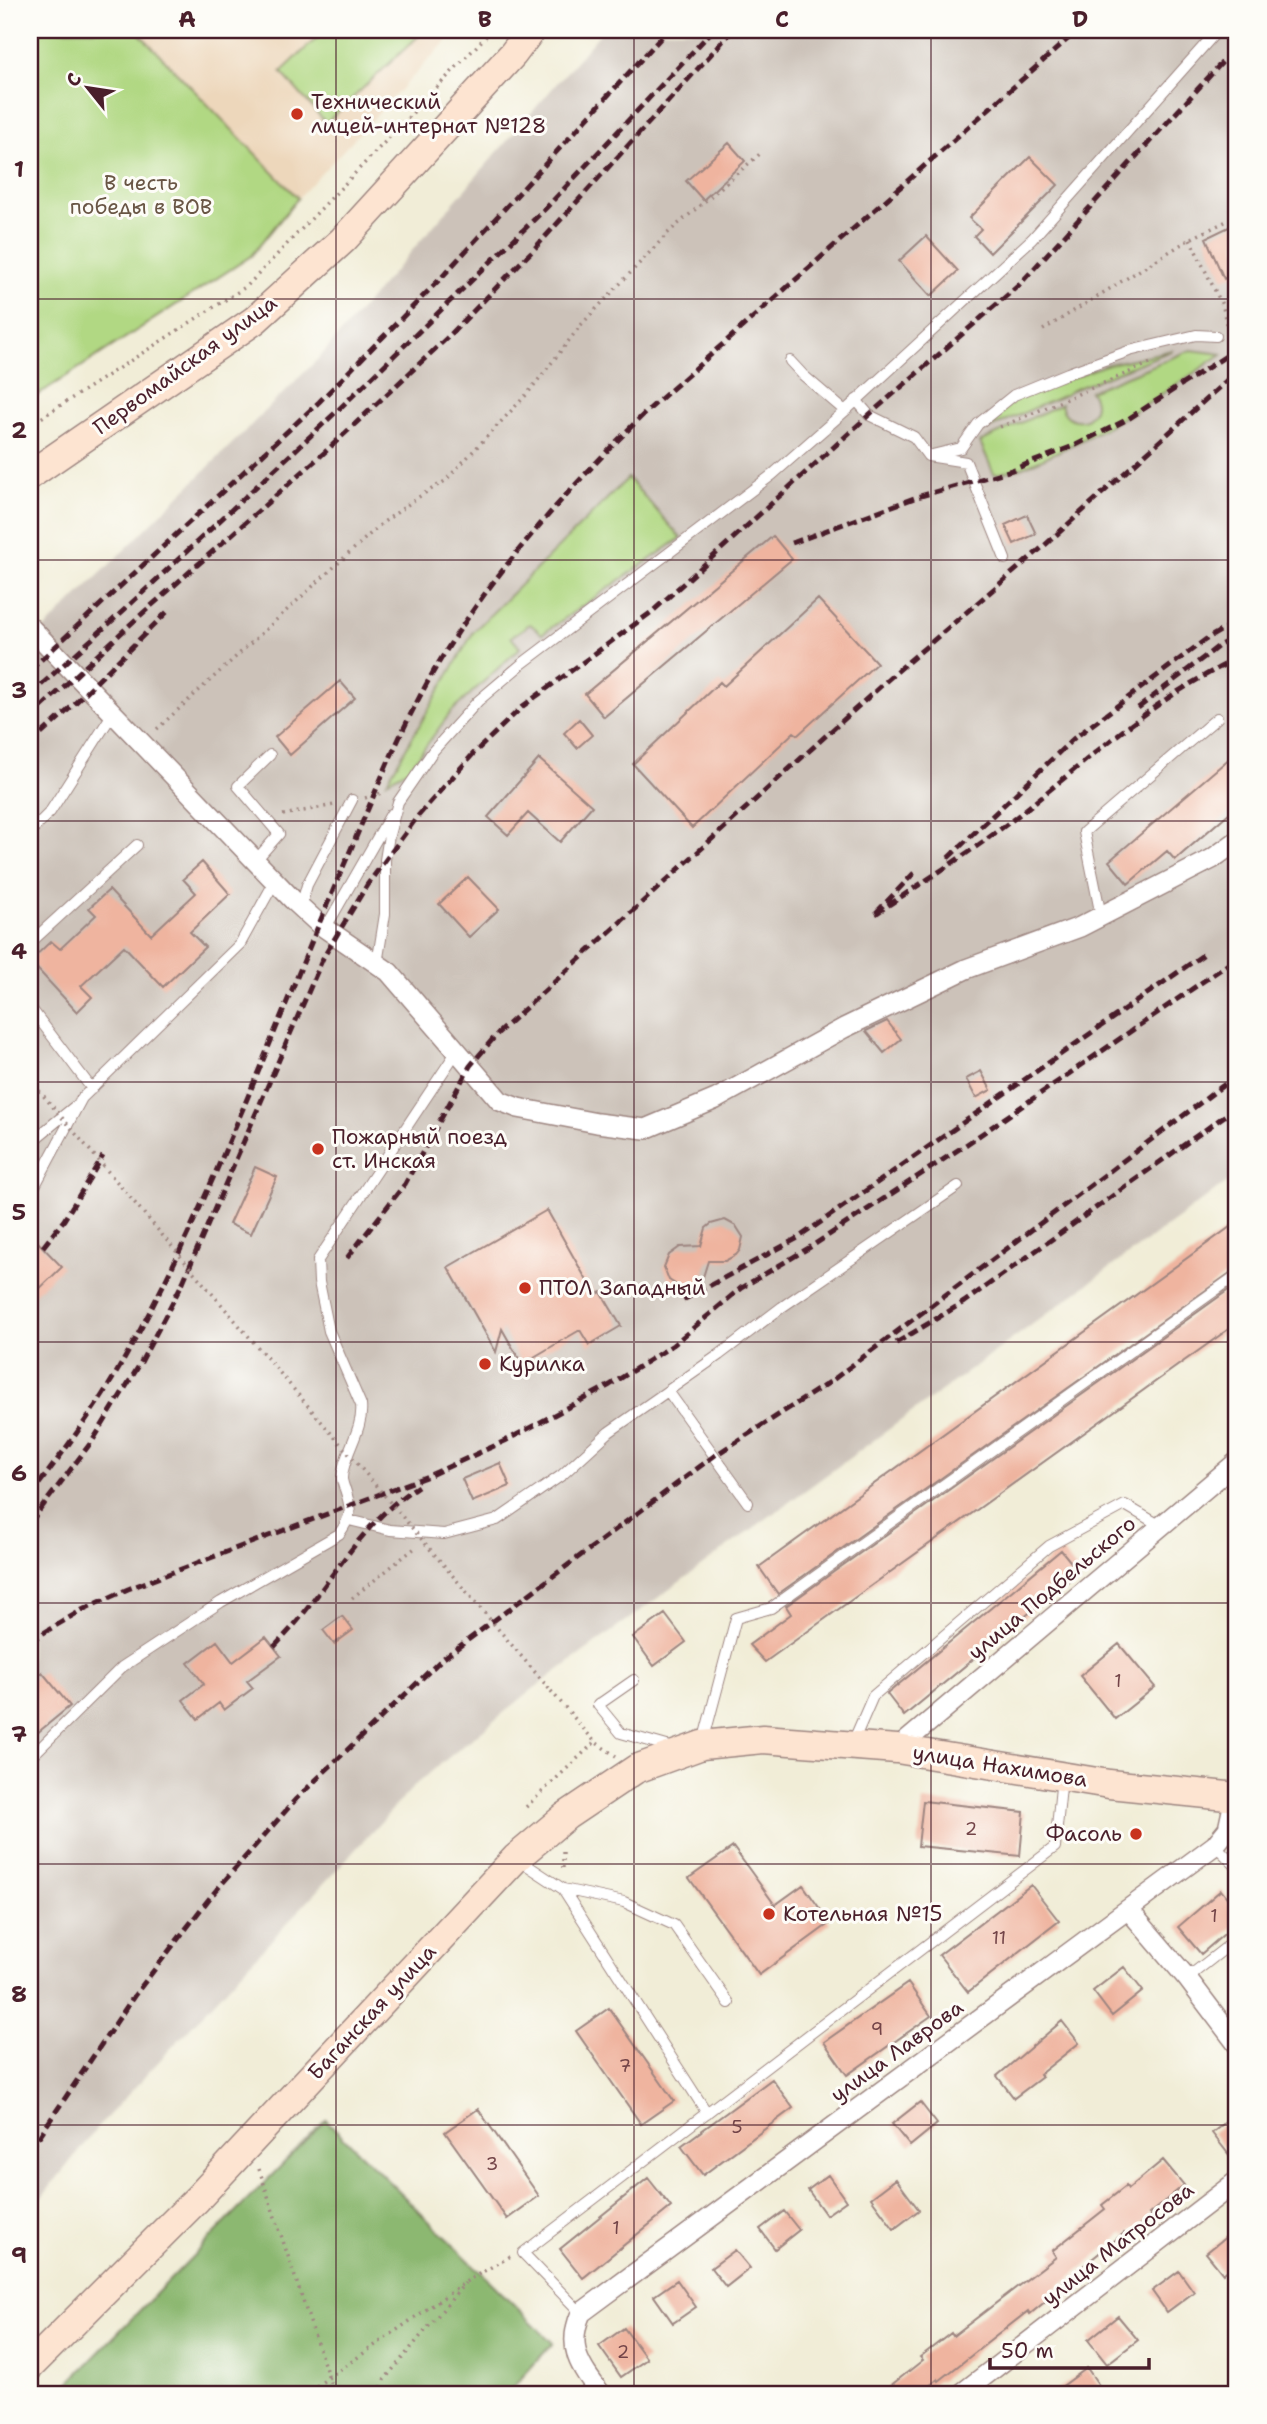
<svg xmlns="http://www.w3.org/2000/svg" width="1267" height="2424" viewBox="0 0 1267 2424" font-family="'Shantell Sans',sans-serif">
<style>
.built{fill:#edd7bb}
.industrial{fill:#ccc2b9}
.green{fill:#b1d883;stroke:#7e7c57;stroke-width:2}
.forest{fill:#8cb871;stroke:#6b6c4e;stroke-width:2}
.building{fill:#efb49f}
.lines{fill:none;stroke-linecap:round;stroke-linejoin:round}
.lane-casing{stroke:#9e8681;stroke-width:12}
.street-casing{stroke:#9e8681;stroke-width:22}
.secondary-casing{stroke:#9e8681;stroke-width:31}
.path{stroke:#9e8681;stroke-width:3.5;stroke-dasharray:2 5;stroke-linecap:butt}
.lane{stroke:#fff;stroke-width:10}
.street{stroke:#fff;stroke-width:19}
.secondary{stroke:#fde4d1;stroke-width:28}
.rail{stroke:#4a1f2b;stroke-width:5;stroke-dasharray:10 5;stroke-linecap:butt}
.path-bridge{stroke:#9e8681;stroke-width:3.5;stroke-dasharray:2 5;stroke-linecap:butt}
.grid{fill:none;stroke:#4a1f2b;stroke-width:2;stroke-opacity:0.55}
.poi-dot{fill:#c8321e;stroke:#fdfcf7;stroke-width:2.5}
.labels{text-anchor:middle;stroke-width:6;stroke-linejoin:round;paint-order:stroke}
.number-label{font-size:18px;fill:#734448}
.poi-label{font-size:21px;fill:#4a1f2b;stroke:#fdfcf7;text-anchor:start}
.park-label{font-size:21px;fill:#695645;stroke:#fdfcf7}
.street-label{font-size:21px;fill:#4a1f2b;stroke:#fdfcf7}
.neatline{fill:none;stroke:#4a1f2b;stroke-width:2.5}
.grid-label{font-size:23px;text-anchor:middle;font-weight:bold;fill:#4a1f2b}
</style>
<rect width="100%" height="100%" fill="#fdfcf7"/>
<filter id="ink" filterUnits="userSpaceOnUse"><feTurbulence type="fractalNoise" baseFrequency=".0143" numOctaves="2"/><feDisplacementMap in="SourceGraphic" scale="14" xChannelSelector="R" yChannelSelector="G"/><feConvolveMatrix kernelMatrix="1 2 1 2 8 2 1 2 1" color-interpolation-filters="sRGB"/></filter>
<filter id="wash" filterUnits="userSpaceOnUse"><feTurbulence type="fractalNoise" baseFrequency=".00686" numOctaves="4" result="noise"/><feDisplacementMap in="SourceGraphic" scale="28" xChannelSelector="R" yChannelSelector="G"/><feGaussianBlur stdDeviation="1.57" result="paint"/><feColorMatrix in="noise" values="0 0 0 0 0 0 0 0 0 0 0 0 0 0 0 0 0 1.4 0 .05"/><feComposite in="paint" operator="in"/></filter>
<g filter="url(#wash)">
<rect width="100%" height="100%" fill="#f1edd7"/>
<path class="built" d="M136 30H457L298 198Z"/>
<path class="industrial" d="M603 30H1237V1175L533 1689 416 1784 97 2128 30 2212V643L320 357Z"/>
<path class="green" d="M30 30H136L298 198 251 256 30 400Z
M325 30H425L326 123 281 72Z
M1173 350 1072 390 1067 394 978 433 977 428 1013 400 1105 365Z
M1191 350 1222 354C1171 389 1121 422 1065 448 1043 459 1019 471 994 474L980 442 1061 404C1064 417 1073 423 1086 419 1096 412 1098 401 1090 391Z
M628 478 681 538 542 634 530 624 511 637 520 648 451 712 409 769 387 781 474 631Z"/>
<path class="forest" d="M326 2120 553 2343 507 2394H58Z"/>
<g id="blocks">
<path class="building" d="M729 143 745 161 703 200 686 181Z
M1030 157 1058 185 990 253 974 236 981 229 969 218Z
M1237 223V273L1224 279 1206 238Z
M926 236 958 271 931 296 899 261Z
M1027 515 1036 534 1014 544 1005 525Z
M773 536 792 559 604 717 585 694Z
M818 599 877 663 798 735 794 732 692 828 633 764 720 682 724 686Z
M340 681 355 698 290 755 275 737Z
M579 719 592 735 577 748 564 733Z
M1237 752V806L1175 860 1167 851 1128 884 1109 861Z
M539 759 592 806 560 842 528 813 508 835 488 817Z
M202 862 230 894 190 932 205 947 163 987 124 946 81 986 92 997 77 1012 30 961 51 941 60 949 96 915 89 908 109 890 151 935 196 893 183 879Z
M468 877 499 909 469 937 439 904Z
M887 1021 901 1039 884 1053 866 1031Z
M981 1071 991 1090 976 1098 966 1079Z
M255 1167 277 1177 251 1234 229 1224Z
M547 1210 595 1295 601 1292 621 1326 589 1345 580 1330 522 1364 502 1329 496 1352 448 1267Z
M725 1220 736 1226 743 1237 740 1250 736 1255 725 1261H708L703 1277 693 1286 680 1287 669 1280 664 1267 669 1255 680 1247 701 1246 706 1228 711 1224Z
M1237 1222V1268L778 1594 759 1567Z
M30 1234 62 1267 30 1298Z
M1237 1284V1323L765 1662 749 1645 791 1614 786 1606Z
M500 1463 510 1486 472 1502 462 1479Z
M1061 1550 1079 1572 904 1716 887 1694Z
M665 1614 686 1642 654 1666 633 1637Z
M342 1616 353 1630 334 1644 323 1630Z
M266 1637 281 1656 247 1681 253 1688 224 1710 219 1703 198 1719 183 1700 204 1684 188 1663 217 1641 233 1662Z
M1119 1644 1155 1687 1115 1719 1080 1676Z
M42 1672 70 1706 30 1739V1682Z
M923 1801 1024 1812 1020 1856 918 1846Z
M733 1847 775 1905 803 1885 830 1923 759 1975 689 1878Z
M1031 1885 1059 1921 968 1992 939 1955Z
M1221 1890 1237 1910V1923L1201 1954 1178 1927Z
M1124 1967 1143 1991 1112 2016 1093 1991Z
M908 1983 931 2016 847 2075 824 2042Z
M609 2008 674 2101 641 2124 576 2031Z
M1062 2021 1079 2043 1040 2074 1042 2077 1014 2098 997 2076Z
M772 2079 793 2108 703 2175 681 2146Z
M920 2102 937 2124 910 2146 892 2124Z
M478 2109 539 2196 507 2219 445 2132Z
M1237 2113V2165L1212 2133Z
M1163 2160 1184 2185 1149 2214 1151 2216 1126 2236 1124 2233 1055 2289 1057 2292 1030 2314 1028 2311 939 2381 938 2379 919 2394H880L923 2360 920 2357 951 2333 953 2336 1056 2257 1052 2251 1105 2209 1102 2205 1126 2186 1128 2189Z
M828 2175 846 2201 826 2215 808 2190Z
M648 2178 671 2207 583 2278 560 2249Z
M896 2179 919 2210 894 2229 871 2198Z
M784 2211 799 2230 775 2249 760 2229Z
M1237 2228V2262L1223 2274 1206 2253Z
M735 2250 750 2268 726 2287 711 2268Z
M1179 2271 1194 2292 1167 2312 1152 2291Z
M677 2280 696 2307 673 2323 654 2296Z
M1118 2316 1138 2340 1107 2364 1088 2340Z
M624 2328 647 2359 621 2377 599 2346Z
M1087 2368 1105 2394H1052Z"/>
</g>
</g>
<g filter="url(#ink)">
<use href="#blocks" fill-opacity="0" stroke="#9e8681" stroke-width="2"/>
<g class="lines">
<defs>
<path id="lane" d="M790 361 803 375 845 411
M856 400 869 415 914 437 928 456 966 462 1005 559
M928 456 961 448 978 424 1014 395 1068 373 1129 351 1196 335 1216 336
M30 832 50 812 113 713
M256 860 279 834 238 786 270 755
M301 906 307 885 352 800
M1101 916 1084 832 1217 718
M325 929 391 814
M30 943 137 845
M377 964 385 914V860L389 835 398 802 433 751 478 701 523 663 772 475 845 411 1032 239 1218 30
M30 1007 92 1089
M30 1143 74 1107
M30 1195 82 1098 240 944 275 881
M668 1391 748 1503
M349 1520 390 1530 444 1534 497 1520 562 1475 609 1432 719 1355 782 1307 958 1186
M634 1680 598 1705 621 1733 674 1748
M703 1742 736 1618 771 1608 1237 1275
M853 1742 873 1696 1049 1546 1125 1505 1161 1526
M30 1758 122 1667 221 1602 339 1534C352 1516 352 1510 345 1489 344 1488 342 1480 342 1479 342 1456 364 1430 361 1405L329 1331 319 1282 318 1260 457 1051
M1215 1845 1237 1867
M519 1860 563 1889 707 2113
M563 1889 624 1902 674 1925 729 2003
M1187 1978 1237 1939
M581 2313 523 2253 1055 1847 1062 1777"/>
<path id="street" d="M30 627 293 900 319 924 389 972 500 1101 518 1108 597 1123 645 1129 716 1099 844 1028 966 969 1080 927 1212 859 1237 841
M897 1749 1237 1462
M1128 1909 1187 1978 1237 2044
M601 2394C580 2366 566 2348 581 2313L1215 1845 1228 1829 1235 1797
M961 2394 1237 2181"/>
<path id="secondary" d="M30 475 255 320 343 240 513 54 531 30
M30 2366 197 2199 516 1858 566 1816 636 1769 702 1745 763 1739 897 1749 1109 1784 1237 1797"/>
</defs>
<use href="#lane" class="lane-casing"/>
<use href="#street" class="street-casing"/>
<use href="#secondary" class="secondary-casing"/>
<path class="path" d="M1190 239 1223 307 1226 324
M1043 330 1190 239 1237 216
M1229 345 1233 375 1237 385
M30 425 247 286 492 30
M1000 427 1151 363
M157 729 381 524 417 498 445 481 528 393 581 325 669 232 761 153
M365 798 385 792
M283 815 334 805
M352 1598 416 1547
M551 1691 595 1742 616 1756
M526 1807 595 1742
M563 1852V1872
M259 2169 334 2394
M305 2394 470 2279 511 2256
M379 2394 384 2380 465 2283"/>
<use href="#lane" class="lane"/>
<use href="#street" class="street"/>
<use href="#secondary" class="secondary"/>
<path class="rail" d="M792 543 917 497 1012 470 1076 445 1128 419 1237 349
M30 670 319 402 441 278 668 30
M30 695 124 610 335 413 546 208 713 30
M1138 708 1220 645 1237 637
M30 718 134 621 325 452 449 336 535 248 733 30
M30 744 67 711 169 610
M948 858 1073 739 1205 640 1237 621
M914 873 874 915C921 883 970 853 1015 818 1086 762 1154 697 1237 659
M43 1247 64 1220 103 1156
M347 1258 405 1184 470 1066 498 1033 894 674 1044 546 1237 371
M683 1300 798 1238 1207 952
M896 1343 964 1302 1237 1107
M30 1496C64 1451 98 1406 126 1356 213 1199 273 1029 344 865 375 794 403 720 444 654 500 564 571 486 646 412L1078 30
M30 1523 93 1440 140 1364 183 1282 323 958 367 885 418 816 474 753 523 706 653 611 869 415 1019 285 1237 46
M30 1641 82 1610 128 1589 428 1476 505 1441 610 1385 673 1345 741 1288 812 1246 967 1144 1237 958
M274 1647C284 1636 294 1626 303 1614 339 1568 368 1518 418 1486
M30 2150 134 1996 212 1895 296 1799 441 1660 714 1456 830 1382 1237 1075"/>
<path class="path-bridge" d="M30 1080 551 1691"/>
</g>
</g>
<path class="grid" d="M336 30V2394M634 30V2394M931 30V2394M30 299H1237M30 560H1237M30 821H1237M30 1082H1237M30 1342H1237M30 1603H1237M30 1864H1237M30 2125H1237"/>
<g class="poi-dot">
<circle cx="297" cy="114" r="7"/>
<circle cx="318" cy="1149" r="7"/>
<circle cx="525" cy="1288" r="7"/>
<circle cx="485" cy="1364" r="7"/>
<circle cx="1136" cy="1834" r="7"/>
<circle cx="769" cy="1914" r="7"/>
</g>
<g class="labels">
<g class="number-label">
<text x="1118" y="1687">1</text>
<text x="971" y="1835">2</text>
<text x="1214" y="1922">1</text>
<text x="999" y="1944">11</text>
<text x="877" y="2035">9</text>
<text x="625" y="2072">7</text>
<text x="737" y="2133">5</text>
<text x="492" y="2170">3</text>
<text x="616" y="2234">1</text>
<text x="623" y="2358">2</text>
</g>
<g class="poi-label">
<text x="311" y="109">Технический<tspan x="311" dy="24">лицей-интернат №128</tspan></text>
<text x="332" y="1144">Пожарный поезд<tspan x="332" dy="24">ст. Инская</tspan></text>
<text x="539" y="1295">ПТОЛ Западный</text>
<text x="499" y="1371">Курилка</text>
<text x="1122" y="1841" text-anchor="end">Фасоль</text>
<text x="783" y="1921">Котельная №15</text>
</g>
<g class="park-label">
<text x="141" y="190">В честь<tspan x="141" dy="24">победы в ВОВ</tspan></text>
</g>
<g class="street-label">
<text transform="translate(185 365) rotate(-36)" y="7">Первомайская улица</text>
<text transform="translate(1052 1588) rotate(-40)" y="7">улица Подбельского</text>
<text transform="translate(1000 1766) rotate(9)" y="7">улица Нахимова</text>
<text transform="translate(372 2012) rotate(-47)" y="7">Баганская улица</text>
<text transform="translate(897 2051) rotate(-36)" y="7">улица Лаврова</text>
<text transform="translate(1118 2244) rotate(-38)" y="7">улица Матросова</text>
</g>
</g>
<rect width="1267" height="2424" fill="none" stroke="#fdfcf7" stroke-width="77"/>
<g transform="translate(88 88) rotate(300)" stroke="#fdfcf7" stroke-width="5" paint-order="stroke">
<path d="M0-5L12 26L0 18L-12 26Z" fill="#4a1f2b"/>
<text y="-10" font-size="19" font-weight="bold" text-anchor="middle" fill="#4a1f2b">С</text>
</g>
<path d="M990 2358v10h159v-10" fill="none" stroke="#4a1f2b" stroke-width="3.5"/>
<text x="1001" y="2358" font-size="21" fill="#4a1f2b" stroke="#fdfcf7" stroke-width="5" paint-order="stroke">50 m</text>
<rect x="38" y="38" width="1190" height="2348" class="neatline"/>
<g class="grid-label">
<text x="187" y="27">A</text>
<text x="485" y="27">B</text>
<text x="782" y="27">C</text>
<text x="1080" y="27">D</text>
<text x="19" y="177">1</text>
<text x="19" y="438">2</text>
<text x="19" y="698">3</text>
<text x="19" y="959">4</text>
<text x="19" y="1220">5</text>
<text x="19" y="1481">6</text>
<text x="19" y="1742">7</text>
<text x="19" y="2002">8</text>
<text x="19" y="2263">9</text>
</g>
</svg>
